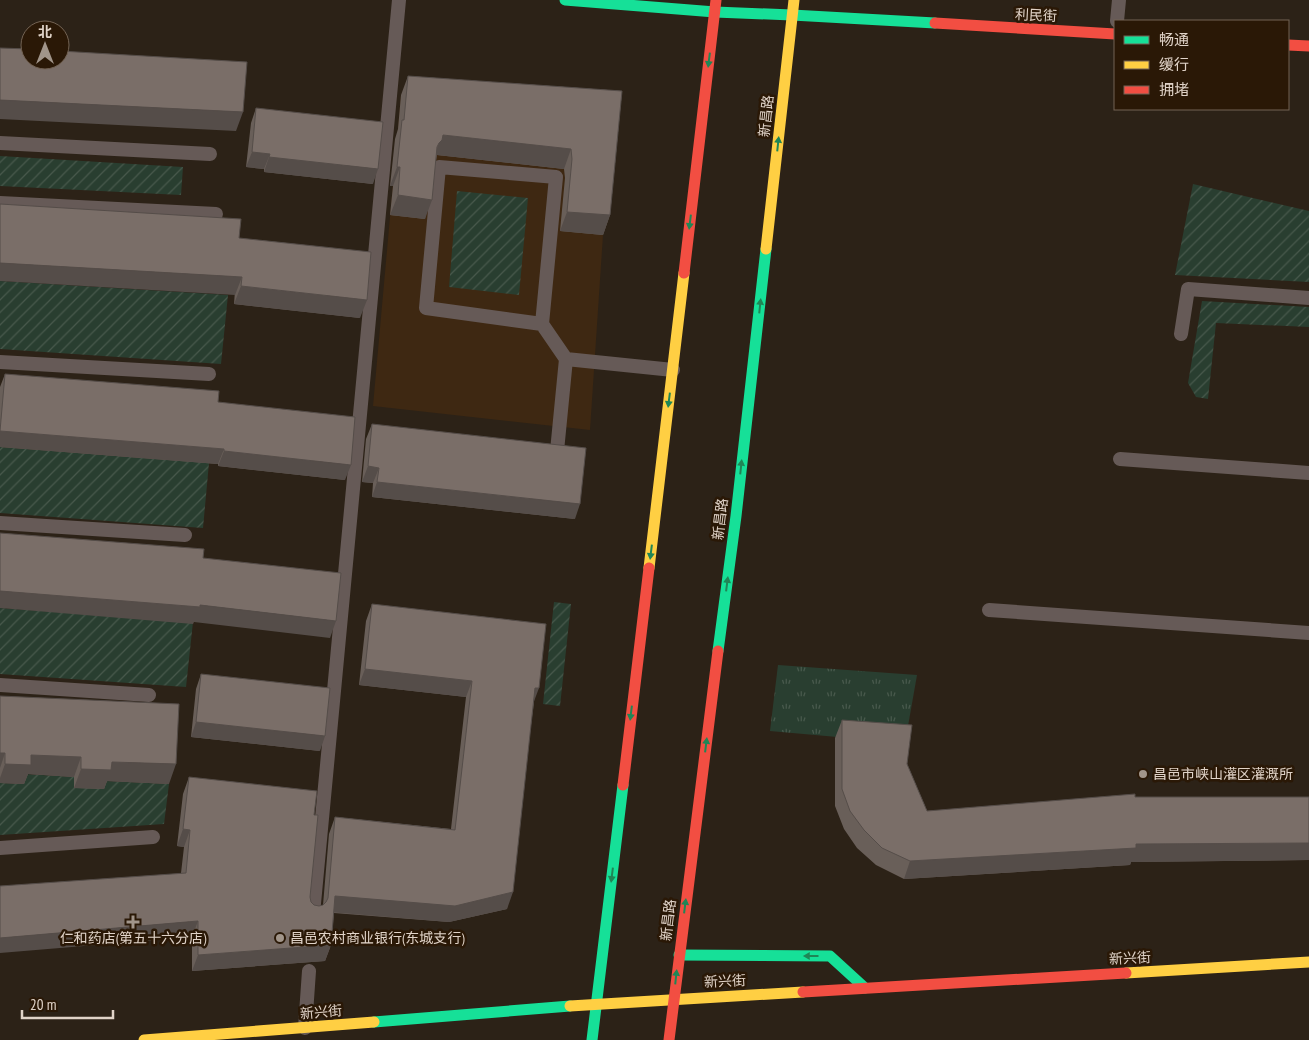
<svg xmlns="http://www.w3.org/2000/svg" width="1309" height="1040" viewBox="0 0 1309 1040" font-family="'PT Sans Narrow','Noto Sans SC',sans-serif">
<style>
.built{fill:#3e2812}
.park{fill:url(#park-tufts)}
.garden{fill:url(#garden-furrows)}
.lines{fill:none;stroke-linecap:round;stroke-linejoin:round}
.lane{stroke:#665a57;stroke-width:14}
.fast{stroke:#16e098;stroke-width:11}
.slow{stroke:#ffcf43;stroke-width:11}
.jam{stroke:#f24e42;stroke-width:11}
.wall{fill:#695f59}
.shaded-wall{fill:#554d49}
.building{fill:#7a6e68;stroke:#554d49}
.oneway{fill:#1f8656}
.poi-dot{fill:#a1958a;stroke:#2a1806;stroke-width:2}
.labels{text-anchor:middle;stroke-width:5;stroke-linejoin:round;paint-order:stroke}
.street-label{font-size:14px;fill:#e0d3c8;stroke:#2a1806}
.poi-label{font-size:14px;fill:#e0d3c8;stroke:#2a1806;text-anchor:start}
</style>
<defs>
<pattern id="park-tufts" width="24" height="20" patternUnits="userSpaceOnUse" patternTransform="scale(1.25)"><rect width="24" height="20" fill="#293e30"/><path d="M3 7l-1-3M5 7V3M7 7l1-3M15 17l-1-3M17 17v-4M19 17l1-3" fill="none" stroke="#48594c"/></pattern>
<pattern id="garden-furrows" width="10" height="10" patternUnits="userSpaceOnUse" patternTransform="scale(1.25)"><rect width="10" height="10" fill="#293e30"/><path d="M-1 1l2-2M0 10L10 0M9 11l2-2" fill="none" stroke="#48594c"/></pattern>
</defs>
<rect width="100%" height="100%" fill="#2c2217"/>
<path class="built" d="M401 95 615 110 603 235 590 430 373 406Z"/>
<path class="park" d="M778 665 917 675 905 743 770 731Z"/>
<path class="garden" d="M0 156 183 167 181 195 0 186Z
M1193 184 1309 211V282L1175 275Z
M457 191 528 198 519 295 449 287Z
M0 281 228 295 221 364 0 349Z
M1202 301 1309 307V327L1216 323 1208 399 1196 397 1188 383Z
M0 447 209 463 203 528 0 513Z
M554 602 571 604 560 706 543 704Z
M0 608 193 622 186 687 0 674Z
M24 774 74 777V788L105 781 169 784 164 824 0 835V783L24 784Z"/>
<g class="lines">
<path class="lane" d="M1117 21 1119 0
M0 143 210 154
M0 203 216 214
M542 324 426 308 439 167 556 177 542 324 566 359 557 451
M1181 334 1188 289 1309 298
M566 359 673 370
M0 362 209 374
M1120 459 1309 473
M0 523 185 535
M989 610 1309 633
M0 685 149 695
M0 848 153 837
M313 914 399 0
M305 1028 309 971"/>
<path class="fast" d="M565 0 715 12 792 15 935 23
M718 651 736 516 766 249
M679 955 830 956 865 988
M374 1022 570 1006
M592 1040 623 785"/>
<path class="slow" d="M766 249 794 0
M649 568 684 273
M1126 973 1309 962
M570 1006 803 992
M144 1040 374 1022"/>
<path class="jam" d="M935 23 1115 34
M1288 45 1309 46
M684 273 716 0
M623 785 649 568
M803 992 1126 973
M669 1040 718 651"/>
</g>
<path class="wall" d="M408 76 622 91 610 215 603 235 560 231 565 178 564 169 437 155 425 219 390 215 393 186H390L395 139 398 129 401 95Z
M256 108 373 184 264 172V169L246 167 251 123Z
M239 238 360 318 234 304Z
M5 374 218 402 345 480 218 466V464L0 447V387Z
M372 424 575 519 372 497 373 483 362 482 366 439Z
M372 604 534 702 507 909 449 922 334 913 331 945 325 961 192 971V937L181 873 184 847 177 846 183 794 189 777 314 815 310 897 311 902 314 905 319 906 323 905 329 834 335 817 451 829 466 697 359 685 366 621Z
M201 674 320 751 191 737 196 689Z
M0 696 169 784 107 781 104 789 74 788V777L28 774 24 784 0 783Z
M842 720 907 764 927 811 1309 797V860L1131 862 1130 865 904 879 876 865 857 848 844 829 835 806V738Z"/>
<path class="shaded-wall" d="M0 100 243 112 236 131 0 119Z
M443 135 571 149 564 169 437 155 432 162 439 143Z
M252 152 270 154 264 169 246 167Z
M269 157 378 169 373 184 264 172Z
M397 167H400L393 186H390Z
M398 195 432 200 425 219 390 215Z
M567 212 610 215 603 235 560 231Z
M0 263 242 277 235 295 0 281Z
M241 286 367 300 360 318 234 304Z
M0 431 224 449 218 464 0 447Z
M224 451 351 465 345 480 218 466Z
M368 466 379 468 373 483 362 482Z
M377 482 580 504 575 519 372 497Z
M0 591 200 605 336 621 330 638 194 622 193 624 0 608Z
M365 669 472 681 466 697 359 685Z
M535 688H539L533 704Z
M196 722 325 736 320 751 191 737Z
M0 753H5L0 768Z
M31 755 81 757 74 777 28 774 24 784 0 783V778L5 764Z
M112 762 176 764 169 784 107 781 104 789 74 788 81 769Z
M183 829 190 830 184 847 177 846Z
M1309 843V860L1131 862 1130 865 904 879 910 861 1136 844Z
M513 892 507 909 449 922 329 912 335 896Z
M198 921 192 937 0 953V938Z
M331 945 325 961 192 971 198 955Z"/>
<path class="building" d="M0 48 30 49V60H60V51L247 62 243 112 0 100Z
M408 76 622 91 610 215 567 212 572 159 571 149 443 135 442 140 439 143 437 147 432 200 398 195 400 167H397L402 120H404Z
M256 108 383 122 378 169 269 157 270 154 252 152Z
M0 204 241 219 239 238 371 252 367 300 241 286 242 277 0 263Z
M5 374 219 391 218 402 355 417 351 465 224 451V449L0 431Z
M372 424 586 448 580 504 377 482 379 468 368 466Z
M0 533 204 549 203 558 341 573 336 621 200 605V607L0 591Z
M372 604 546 624 539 688H535L513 892 455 906 335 896 331 945 198 955V921L0 938V886L186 873 190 830 183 829 189 777 317 791 314 815H318L310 897 311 902 314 905 319 906 323 905 326 902 328 898 335 817 455 830 472 681 365 669Z
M201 674 330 688 325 736 196 722Z
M0 696 179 704 176 764 112 762 111 770 81 769V757L31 755V765L5 764V753H0Z
M842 720 912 725 907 764 927 811 1135 794V797H1309V843L1136 844V848L910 861 882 848 864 830 850 811 842 789Z"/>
<defs><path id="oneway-solid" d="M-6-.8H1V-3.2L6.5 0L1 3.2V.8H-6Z" transform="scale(1.25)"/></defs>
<g class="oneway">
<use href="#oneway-solid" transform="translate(709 60) rotate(97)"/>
<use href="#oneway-solid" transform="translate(778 144) rotate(-84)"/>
<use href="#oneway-solid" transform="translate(690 222) rotate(97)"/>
<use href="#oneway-solid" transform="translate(760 306) rotate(-84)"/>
<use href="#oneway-solid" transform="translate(669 400) rotate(97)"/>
<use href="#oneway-solid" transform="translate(741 467) rotate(-84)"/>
<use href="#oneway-solid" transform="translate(651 552) rotate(97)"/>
<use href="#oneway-solid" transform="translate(727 584) rotate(-83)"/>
<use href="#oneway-solid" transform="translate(631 713) rotate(97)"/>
<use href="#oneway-solid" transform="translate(706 745) rotate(-83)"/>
<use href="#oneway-solid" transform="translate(612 875) rotate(97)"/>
<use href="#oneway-solid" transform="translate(685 906) rotate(-83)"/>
<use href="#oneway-solid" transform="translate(811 956) rotate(-180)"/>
<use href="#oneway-solid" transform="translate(676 977) rotate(-84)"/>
</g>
<g class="poi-dot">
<circle cx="1143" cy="774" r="5"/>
<path d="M130.5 914.5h5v5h5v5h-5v5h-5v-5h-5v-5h5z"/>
<circle cx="280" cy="938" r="5"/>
</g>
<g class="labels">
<g class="street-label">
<text transform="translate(1036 15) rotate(3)" y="5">利民街</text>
<text transform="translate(766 116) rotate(-84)" y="5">新昌路</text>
<text transform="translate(720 519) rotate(-83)" y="5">新昌路</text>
<text transform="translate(668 920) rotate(-83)" y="5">新昌路</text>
<text transform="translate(1130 958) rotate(-3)" y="5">新兴街</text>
<text transform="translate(725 981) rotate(-3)" y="5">新兴街</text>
<text transform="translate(321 1012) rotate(-5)" y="5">新兴街</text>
</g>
<g class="poi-label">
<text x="1153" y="779">昌邑市峡山灌区灌溉所</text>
<text x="133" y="943" text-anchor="middle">仁和药店(第五十六分店)</text>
<text x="290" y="943">昌邑农村商业银行(东城支行)</text>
</g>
</g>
<rect x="1114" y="20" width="175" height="90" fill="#2a1806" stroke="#736354"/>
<rect x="1124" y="36" width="25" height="8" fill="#16e098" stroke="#736354"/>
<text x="1159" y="45" font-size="15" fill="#e0d3c8">畅通</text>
<rect x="1124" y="61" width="25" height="8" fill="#ffcf43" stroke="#736354"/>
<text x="1159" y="70" font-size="15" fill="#e0d3c8">缓行</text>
<rect x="1124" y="86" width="25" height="8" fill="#f24e42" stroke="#736354"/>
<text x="1159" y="95" font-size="15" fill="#e0d3c8">拥堵</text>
<g transform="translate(45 45)"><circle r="24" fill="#2a1806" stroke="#736354"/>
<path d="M0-4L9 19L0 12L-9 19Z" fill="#a1958a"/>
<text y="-8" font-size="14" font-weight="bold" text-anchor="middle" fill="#e0d3c8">北</text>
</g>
<path d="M22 1010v8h91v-8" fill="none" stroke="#e0d3c8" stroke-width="2.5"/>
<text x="30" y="1010" font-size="15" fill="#e0d3c8" stroke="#2a1806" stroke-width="4" paint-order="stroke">20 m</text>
</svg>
